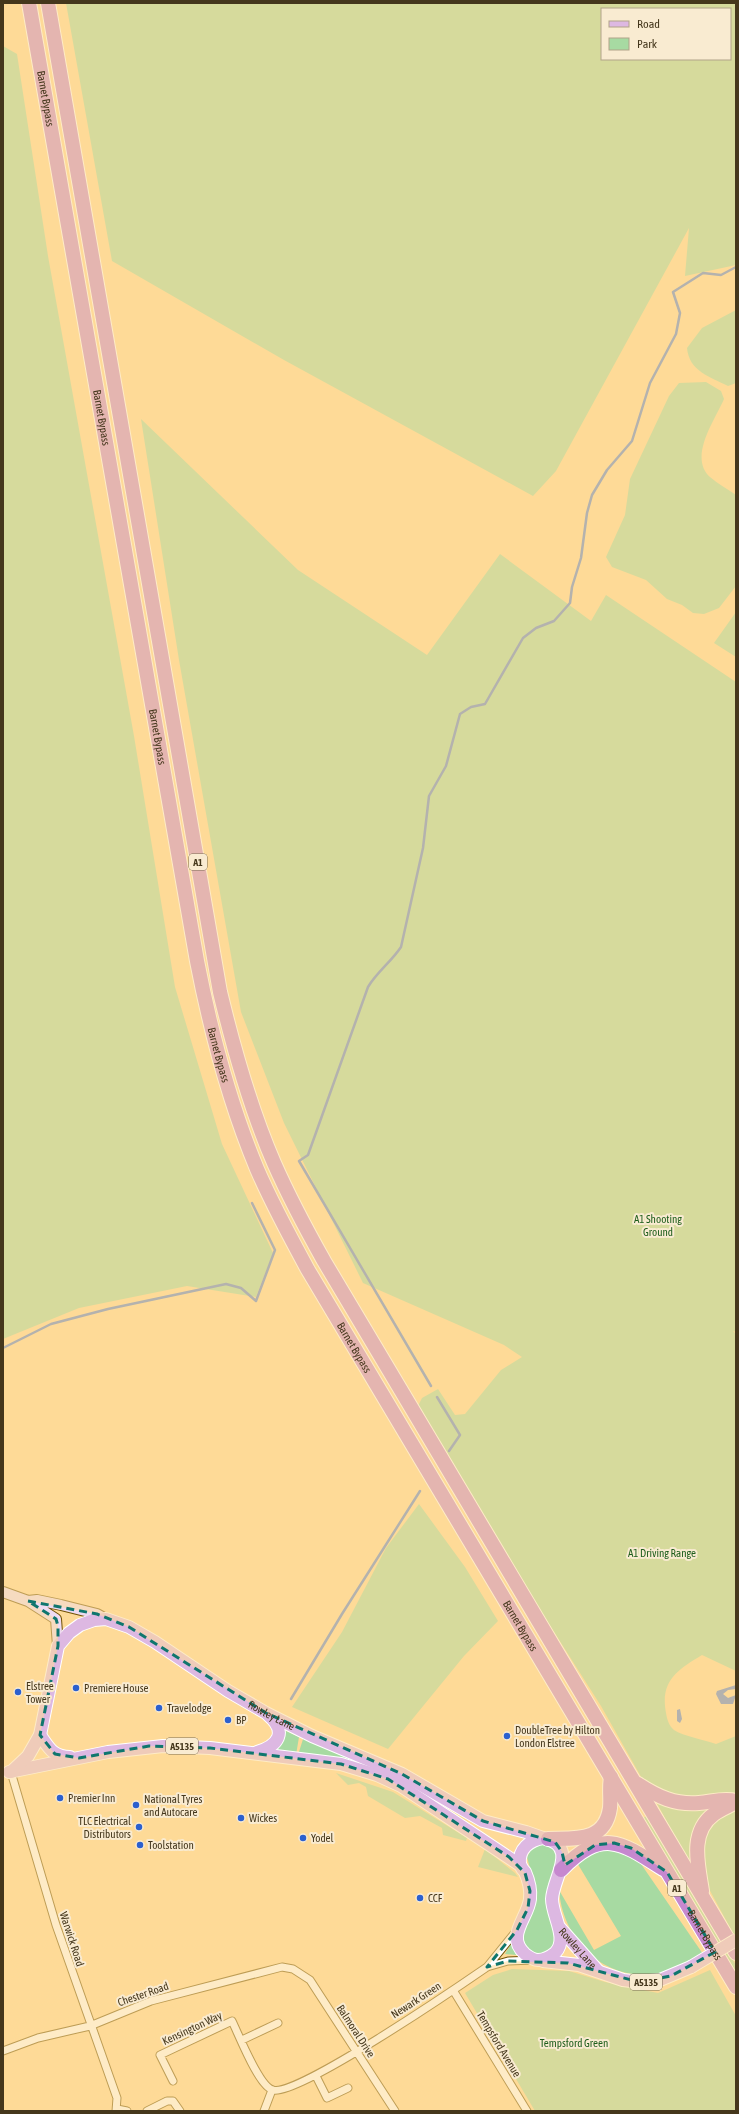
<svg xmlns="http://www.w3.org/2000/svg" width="739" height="2114" viewBox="0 0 739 2114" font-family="'Asap Condensed',sans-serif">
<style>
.green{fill:#a7daa2;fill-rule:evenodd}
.water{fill:#5b81c9}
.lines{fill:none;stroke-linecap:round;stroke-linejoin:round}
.stream{stroke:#5b81c9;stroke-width:2.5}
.street-casing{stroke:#715205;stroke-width:9}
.secondary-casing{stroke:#715205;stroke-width:12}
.primary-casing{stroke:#fff;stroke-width:14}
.highway-casing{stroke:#fff;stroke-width:16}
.street{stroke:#fff;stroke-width:7}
.secondary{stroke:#eedbf1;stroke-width:10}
.primary{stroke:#ddb8e2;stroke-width:12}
.highway{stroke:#c688cf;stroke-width:14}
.primary-bridge-casing{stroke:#fff;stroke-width:14;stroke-linecap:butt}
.primary-bridge{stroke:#ddb8e2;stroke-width:12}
.marked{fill:none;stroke:#0f766e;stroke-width:3;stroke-dasharray:8 5;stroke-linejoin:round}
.poi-dot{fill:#2c60ce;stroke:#f9ebd1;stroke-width:1.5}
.labels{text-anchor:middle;stroke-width:4;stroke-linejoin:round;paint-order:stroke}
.shield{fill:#f9ebd1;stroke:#7b6d52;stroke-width:1}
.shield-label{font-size:10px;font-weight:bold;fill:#45371c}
.street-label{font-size:11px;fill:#45371c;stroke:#f9ebd1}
.park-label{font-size:11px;fill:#1e5e1c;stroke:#f9ebd1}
.poi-label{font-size:11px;fill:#45371c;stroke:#f9ebd1;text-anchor:start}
</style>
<rect width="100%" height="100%" fill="#feda98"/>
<path class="green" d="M66 3H736V265L685 276 689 228 556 471 533 496 284 360 112 261ZM602 9H730V59H602Z
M3 46 17 54 48 256 134 736 175 987 222 1144 273 1253 256 1297 187 1286 79 1308 3 1339Z
M736 310V383L728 386C710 377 689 371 687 348L702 328Z
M706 382 721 391 724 399C715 420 688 457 710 477 718 484 728 489 736 495V586L719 608 704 614 693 613 682 605 667 599 646 580 612 567 606 557 625 515 630 479 669 396 679 383Z
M141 419 298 570 427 655 500 554 591 621 606 595 736 682V1332L733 1331 736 1334V1671L702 1655C677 1670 660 1681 666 1713 667 1719 669 1726 674 1730 683 1736 705 1740 716 1744L736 1736V1793L675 1800 644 1782 601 1706 509 1561 417 1408 422 1398 438 1389 455 1415 465 1414 501 1370 522 1357 504 1345 363 1283 284 1123 241 1012 179 660Z
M736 612V657L714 643Z
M419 1504 465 1567 498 1621 464 1656 388 1749 292 1707 342 1632 386 1548Z
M284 1730 299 1737 296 1755 274 1750Z
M304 1736 396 1775 298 1755Z
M336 1773 393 1792 467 1838 466 1841 443 1835 442 1828 420 1816 405 1818 368 1796 366 1787 359 1783 348 1785Z
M654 1798 718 1802 713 1811 695 1873Z
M736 1807V1933L734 1935 708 1887 701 1861 706 1829 710 1822Z
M647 1816 736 1965V1972L643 1818Z
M544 1844C549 1846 556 1848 557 1856 559 1868 548 1882 547 1895 546 1912 554 1924 557 1940L550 1951C536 1956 525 1953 522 1937L531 1872 527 1857 533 1846Z
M613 1848 637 1859 641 1864 703 1954C689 1961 676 1970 661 1973 607 1984 563 1942 559 1890L594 1950 621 1936 576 1861 587 1853Z
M485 1849 515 1873 518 1877 478 1867Z
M511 1944 517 1954 516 1955 505 1954Z
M512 1969 569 1971 605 1982 658 1993 710 1970 736 2016V2111H535L465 1993 493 1975Z"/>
<path class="water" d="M736 1685V1689L728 1690 723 1694 728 1698 736 1695 733 1704H721L716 1694 717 1691Z
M680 1709 682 1719 680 1723 677 1721V1710Z"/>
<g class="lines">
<path class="stream" d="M3 1348 51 1324 108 1309 226 1284 241 1288 256 1301 275 1250 252 1203
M431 1386 299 1161 308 1155 368 987C377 972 391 962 401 947L423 848 429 796 446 766 460 714 471 707 485 704 523 638 536 628 554 621 570 603 572 587 581 558 587 513 592 495 607 470 632 441 650 383 676 334 680 313 673 292 703 273 721 275 736 267
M437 1397 460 1435 449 1451
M291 1699 342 1614 420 1491"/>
<defs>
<path id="street" d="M11 1772 56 1925 117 2098 116 2111
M487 1967 517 1930
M453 1990 527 2111
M242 2040 278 2023
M3 2051 38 2038 90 2026 151 2001 282 1967 293 1969 310 1980 395 2111
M316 2076 327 2098 348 2088
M173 2081 160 2055 232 2021C239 2035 259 2087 273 2090 297 2097 458 1987 487 1967L508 1961 534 1960
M117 2109 127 2111
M147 2111 167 2101H173L180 2111
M264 2111 272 2090"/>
<path id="secondary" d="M3 1592 28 1601 37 1600 61 1605 97 1614 106 1619
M28 1601 56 1619 58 1646"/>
<g id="primary">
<path d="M40 1735C49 1748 53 1757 70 1757"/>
<path d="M257 1752C278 1746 288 1732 268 1715"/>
<path d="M9 1772 108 1752 163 1746 210 1748 341 1764 377 1775 401 1786 520 1865"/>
<path id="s1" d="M11 1772 28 1756 40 1735 58 1646 69 1633 80 1625 94 1620 106 1619 129 1627 155 1642 228 1691 266 1713 312 1736 402 1774 483 1821 526 1832 543 1838"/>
<path d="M543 1838C580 1846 553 1877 552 1899 552 1916 569 1939 555 1953 550 1957 544 1960 538 1960 533 1960 529 1957 525 1954 505 1936 528 1918 530 1899 531 1890 529 1881 525 1872 523 1870 521 1867 520 1864 518 1849 530 1840 543 1838Z"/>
<path id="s2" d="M560 1928 598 1971"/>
<path d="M543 1961 579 1965 623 1980 639 1982 660 1980 691 1967"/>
</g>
<g id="highway">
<path id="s3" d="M29 3 197 961C211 1033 229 1102 257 1169 272 1204 290 1237 308 1270L736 1987"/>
<path d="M48 3 220 992C234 1050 250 1108 274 1163 289 1197 306 1229 324 1261L736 1953"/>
<path d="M638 1784C658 1797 675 1805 699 1803 712 1802 723 1798 736 1801"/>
<path d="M548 1839C574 1838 605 1843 610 1808 611 1798 609 1788 611 1777"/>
<path d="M561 1870C602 1828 620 1841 663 1869"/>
<path d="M702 1891C698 1865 689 1832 714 1814 721 1809 729 1806 736 1802"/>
</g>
</defs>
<use href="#street" class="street-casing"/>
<use href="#secondary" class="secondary-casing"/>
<use href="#primary" class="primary-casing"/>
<use href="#highway" class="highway-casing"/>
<use href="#street" class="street"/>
<use href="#secondary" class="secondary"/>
<use href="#primary" class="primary"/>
<use href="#highway" class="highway"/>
<defs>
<path id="primary-bridge" d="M691 1967 736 1940"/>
</defs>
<use href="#primary-bridge" class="primary-bridge-casing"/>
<use href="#primary-bridge" class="primary-bridge"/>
</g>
<path d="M0 0H739V2114H0ZM28 1601 97 1614 129 1627 266 1713 402 1774 483 1821 555 1842 562 1852 565 1865 595 1845 614 1843 631 1848 667 1872 715 1952 671 1976 639 1982 568 1963 508 1961 487 1967 517 1930 528 1908 530 1891 525 1873 509 1857 388 1779 341 1764 210 1748 149 1746 79 1758 55 1754 40 1735 58 1646V1626L56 1619Z" fill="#feda98" fill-opacity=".55" fill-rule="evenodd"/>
<path class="marked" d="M28 1601 97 1614 129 1627 266 1713 402 1774 483 1821 555 1842 562 1852 565 1865 595 1845 614 1843 631 1848 667 1872 715 1952 671 1976 639 1982 568 1963 508 1961 487 1967 517 1930 528 1908 530 1891 525 1873 509 1857 388 1779 341 1764 210 1748 149 1746 79 1758 55 1754 40 1735 58 1646V1626L56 1619Z"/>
<g class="poi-dot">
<circle cx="76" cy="1688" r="4"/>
<circle cx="18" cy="1692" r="4"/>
<circle cx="159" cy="1708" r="4"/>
<circle cx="228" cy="1720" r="4"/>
<circle cx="507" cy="1736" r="4"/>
<circle cx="60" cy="1798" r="4"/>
<circle cx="136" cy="1805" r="4"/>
<circle cx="241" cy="1818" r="4"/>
<circle cx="139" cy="1827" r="4"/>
<circle cx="303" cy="1838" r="4"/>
<circle cx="140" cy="1845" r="4"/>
<circle cx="420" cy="1898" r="4"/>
</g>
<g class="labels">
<g class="shield">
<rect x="189" y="854" width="18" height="16" rx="3"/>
<rect x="166" y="1738" width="32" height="16" rx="3"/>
<rect x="668" y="1880" width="18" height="16" rx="3"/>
<rect x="630" y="1974" width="32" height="16" rx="3"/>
</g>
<g class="shield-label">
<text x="198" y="866">A1</text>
<text x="182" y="1750">A5135</text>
<text x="677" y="1892">A1</text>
<text x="646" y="1986">A5135</text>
</g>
<g class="street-label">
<text dy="4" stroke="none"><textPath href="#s3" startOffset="97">Barnet Bypass</textPath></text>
<text dy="4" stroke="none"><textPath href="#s3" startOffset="421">Barnet Bypass</textPath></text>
<text dy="4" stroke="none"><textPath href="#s3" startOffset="745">Barnet Bypass</textPath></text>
<text dy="4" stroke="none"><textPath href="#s3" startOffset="1069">Barnet Bypass</textPath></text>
<text dy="4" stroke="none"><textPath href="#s3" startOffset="1393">Barnet Bypass</textPath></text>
<text dy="4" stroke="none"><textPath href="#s3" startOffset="1717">Barnet Bypass</textPath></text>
<text dy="4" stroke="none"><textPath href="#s1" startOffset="388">Rowley Lane</textPath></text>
<text dy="4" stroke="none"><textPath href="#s3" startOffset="2077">Barnet Bypass</textPath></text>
<text transform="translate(72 1939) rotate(72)" y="4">Warwick Road</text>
<text dy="4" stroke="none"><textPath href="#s2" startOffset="27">Rowley Lane</textPath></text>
<text transform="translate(143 1994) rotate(-19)" y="4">Chester Road</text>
<text transform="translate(416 2000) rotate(-33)" y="4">Newark Green</text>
<text transform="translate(192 2028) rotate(-25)" y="4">Kensington Way</text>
<text transform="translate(356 2031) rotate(57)" y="4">Balmoral Drive</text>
<text transform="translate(499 2044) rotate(59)" y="4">Tempsford Avenue</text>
</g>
<g class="park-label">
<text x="658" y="1223">A1 Shooting<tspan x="658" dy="13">Ground</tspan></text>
<text x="662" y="1557">A1 Driving Range</text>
<text x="574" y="2047">Tempsford Green</text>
</g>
<g class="poi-label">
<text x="26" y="1690">Elstree<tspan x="26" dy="13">Tower</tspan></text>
<text x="84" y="1692">Premiere House</text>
<text x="167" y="1712">Travelodge</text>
<text x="236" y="1724">BP</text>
<text x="515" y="1734">DoubleTree by Hilton<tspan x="515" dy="13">London Elstree</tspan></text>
<text x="68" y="1802">Premier Inn</text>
<text x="144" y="1803">National Tyres<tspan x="144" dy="13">and Autocare</tspan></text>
<text x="249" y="1822">Wickes</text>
<text x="131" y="1825" text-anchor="end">TLC Electrical<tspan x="131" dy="13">Distributors</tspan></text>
<text x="311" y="1842">Yodel</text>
<text x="148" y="1849">Toolstation</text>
<text x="428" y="1902">CCF</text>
</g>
</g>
<rect width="739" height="2114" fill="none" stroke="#45371c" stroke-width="8"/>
<rect x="601" y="8" width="130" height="52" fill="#f9ebd1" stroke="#b1a389"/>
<rect x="609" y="21" width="20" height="6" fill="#ddb8e2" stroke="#b1a389"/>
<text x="637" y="28" font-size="12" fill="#45371c">Road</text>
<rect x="609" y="38" width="20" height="12" fill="#a7daa2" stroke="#b1a389"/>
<text x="637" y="48" font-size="12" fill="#45371c">Park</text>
</svg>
